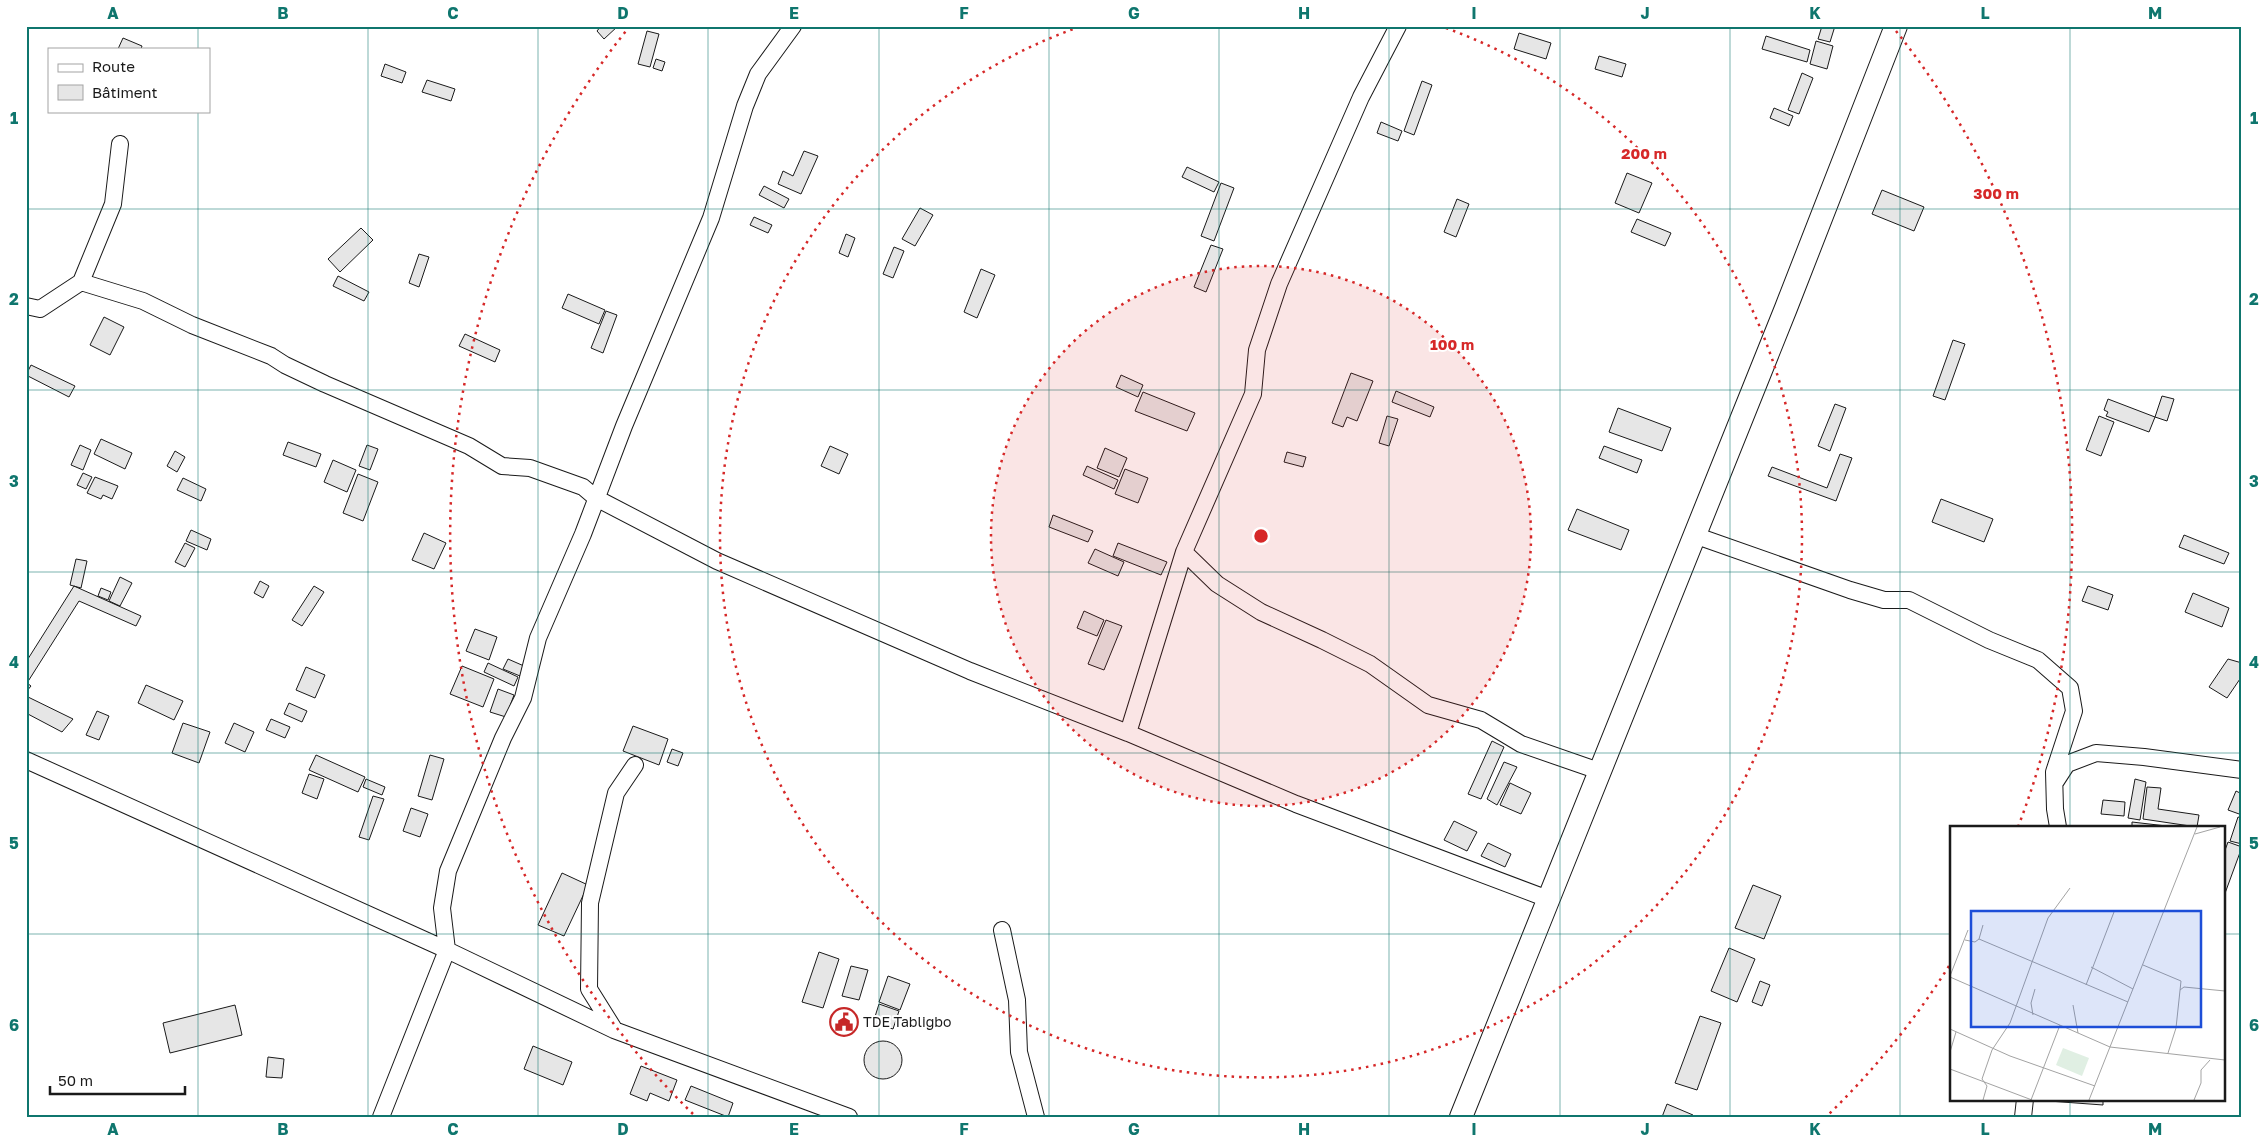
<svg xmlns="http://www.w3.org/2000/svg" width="2268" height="1143" viewBox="0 0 2268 1143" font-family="'Golos Text',sans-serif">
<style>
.building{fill:#e6e6e6;stroke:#1a1a1a}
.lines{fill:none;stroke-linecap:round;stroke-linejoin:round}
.street-casing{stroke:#1a1a1a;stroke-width:18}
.secondary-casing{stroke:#1a1a1a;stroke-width:24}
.street{stroke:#fff;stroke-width:16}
.secondary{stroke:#fff;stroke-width:22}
.grid{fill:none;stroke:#0f766e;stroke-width:1;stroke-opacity:0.55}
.ring{fill:none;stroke:#d62828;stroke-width:2.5;stroke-dasharray:2.5 5}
.labels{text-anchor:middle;stroke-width:4;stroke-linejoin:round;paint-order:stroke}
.poi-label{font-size:14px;fill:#1a1a1a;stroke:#fff;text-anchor:start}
.inset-road{fill:none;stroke:#a3a3a3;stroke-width:1}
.view{fill:#1d4ed8;fill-opacity:0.15;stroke:#1d4ed8;stroke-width:2.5}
.inset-edge{fill:none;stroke:#1a1a1a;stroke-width:2.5}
.centre{fill:#d62828;stroke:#fff;stroke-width:2.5}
.ring-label{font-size:15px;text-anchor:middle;font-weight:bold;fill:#d62828;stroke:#fff;stroke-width:4;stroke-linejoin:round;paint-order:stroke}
.neatline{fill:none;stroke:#0f766e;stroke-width:2}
.grid-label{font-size:16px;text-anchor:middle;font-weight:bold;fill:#0f766e}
</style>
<rect width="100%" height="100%" fill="#fff"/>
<path class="building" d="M601 26H618L604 39 597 31Z
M1822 26H1835L1830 42 1818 39Z
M647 31 659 34 650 67 638 64Z
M1519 33 1551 43 1546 59 1514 49Z
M1766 36 1810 50 1807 62 1762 49Z
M123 38 142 46 141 49H118Z
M1816 41 1833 46 1827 69 1810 64Z
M1599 56 1626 64 1622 77 1595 69Z
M656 59 665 62 662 71 653 68Z
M385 64 406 72 402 83 381 76Z
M1802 73 1813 78 1799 114 1788 110Z
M427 80 455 89 451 101 422 92Z
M1422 81 1432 85 1414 135 1404 131Z
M1774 108 1793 116 1789 126 1770 118Z
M1381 122 1402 131 1398 141 1377 133Z
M804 151 818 156 801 194 778 184 783 171 793 176Z
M1187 167 1219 182 1214 192 1182 177Z
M1627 173 1652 183 1639 213 1615 203Z
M1221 183 1234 188 1214 241 1201 236Z
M764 186 789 199 784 208 759 195Z
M1882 190 1924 207 1914 231 1872 214Z
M1457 199 1469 204 1456 237 1444 232Z
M920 208 933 215 915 246 902 239Z
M754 217 772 225 768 233 750 225Z
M1637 219 1671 233 1665 246 1631 232Z
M361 228 373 240 340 272 328 259Z
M846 234 855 238 848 257 839 253Z
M1211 245 1223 249 1206 292 1194 287Z
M894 247 904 251 893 278 883 274Z
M419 254 429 257 419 287 409 283Z
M981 269 995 275 977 318 964 312Z
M338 276 369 292 364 301 333 286Z
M568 294 605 310 599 324 562 308Z
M606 311 617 315 603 353 591 348Z
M104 317 124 327 110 355 90 345Z
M465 334 500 350 495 362 459 346Z
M1953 340 1965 344 1945 400 1933 396Z
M31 365 75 386 69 397 26 375Z
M1351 373 1373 381 1357 421 1347 417 1343 427 1332 423Z
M1121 375 1143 385 1138 397 1116 387Z
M1396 391 1434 407 1430 417 1392 402Z
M1143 392 1195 413 1187 431 1135 411Z
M2162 396 2174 399 2167 421 2155 417Z
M2108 399 2155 417 2149 432 2106 416 2108 412 2104 410Z
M1835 404 1846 408 1830 451 1818 446Z
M1618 408 1671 428 1662 451 1609 432Z
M1387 416 1398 419 1389 446 1379 443Z
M2099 416 2114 422 2101 456 2086 450Z
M101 439 132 453 125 469 94 454Z
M288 442 321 454 316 467 283 455Z
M80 445 91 450 83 470 71 465Z
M367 445 378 449 370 470 359 466Z
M830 446 848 454 839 474 821 466Z
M1604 446 1642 460 1637 473 1599 458Z
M1105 448 1127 458 1119 477 1097 468Z
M175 451 185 457 177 472 167 466Z
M1287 452 1306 457 1303 467 1284 462Z
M1840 454 1852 458 1836 501 1768 476 1772 467 1827 488Z
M333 460 356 470 347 492 324 482Z
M1087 466 1118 480 1114 489 1083 475Z
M1125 469 1148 478 1138 503 1115 494Z
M83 473 92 477 86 489 77 485Z
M358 474 378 482 363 521 343 513Z
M95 477 118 486 112 499 103 495 101 499 87 493Z
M183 478 206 489 201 501 177 490Z
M1941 499 1993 519 1984 542 1932 522Z
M1577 509 1629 530 1621 550 1568 530Z
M1053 515 1093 531 1088 542 1049 527Z
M191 530 211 539 207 550 186 541Z
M424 533 446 543 434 569 412 560Z
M2184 535 2229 553 2224 564 2179 547Z
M185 543 195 548 185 567 175 562Z
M1118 543 1167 562 1161 575 1113 556Z
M1095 549 1124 562 1118 576 1088 563Z
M76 559 87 561 81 588 70 585Z
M120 577 132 583 120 606 109 601Z
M260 581 269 586 263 598 254 593Z
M74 586 141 616 136 626 79 601 27 683 31 686 26 692V662Z
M314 586 324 592 302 626 292 620Z
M2088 586 2113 595 2108 610 2082 601Z
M101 588 111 592 108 600 98 596Z
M2193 593 2229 608 2222 627 2185 612Z
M1084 611 1104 620 1097 636 1077 628Z
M1106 620 1122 626 1104 670 1088 664Z
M475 629 497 637 489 660 466 651Z
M508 659 524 666 520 676 503 669Z
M2228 659 2242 663V676L2227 698 2209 687Z
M488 663 518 677 514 686 484 672Z
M462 666 494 679 483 707 450 694Z
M306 667 325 675 315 698 296 690Z
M146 685 183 701 174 720 138 703Z
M498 689 514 695 506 717 490 712Z
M26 696 73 719 62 732 26 713Z
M289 703 307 711 302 722 284 714Z
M97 711 109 716 99 740 86 735Z
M271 719 290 727 285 738 266 730Z
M183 723 210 732 199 763 172 753Z
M234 723 254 732 245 752 225 743Z
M633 726 668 739 659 765 623 751Z
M1492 741 1504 747 1481 799 1468 794Z
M672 749 683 753 678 766 667 762Z
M316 755 365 777 358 792 309 770Z
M430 755 444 759 432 800 418 796Z
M1504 762 1517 767 1497 805 1487 799Z
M309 774 324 779 317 799 302 793Z
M366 779 385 787 382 795 363 787Z
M2135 779 2146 782 2140 820 2128 818Z
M1510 783 1531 793 1521 814 1500 805Z
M2147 787 2161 788 2158 809 2199 815 2197 827 2143 819Z
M2236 791 2242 794V815L2228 810Z
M373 796 384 799 369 840 359 837Z
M2103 800 2125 802 2124 816 2101 814Z
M411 808 428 814 420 837 403 831Z
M2238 817 2242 818V844L2230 841Z
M1454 821 1477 832 1467 851 1444 840Z
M2132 822 2175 827H2132Z
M2228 842 2242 847 2224 896V853Z
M1488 843 1511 854 1505 867 1481 856Z
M562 873 588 885 564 936 538 925Z
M1753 885 1781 896 1764 939 1735 928Z
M1729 948 1755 959 1737 1002 1711 991Z
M819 952 839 959 823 1008 802 1002Z
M851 966 868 970 859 1000 842 996Z
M888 976 910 984 900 1010 879 1002Z
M1760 981 1770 985 1762 1006 1752 1002Z
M879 1004 899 1011 893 1029 873 1023Z
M235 1005 242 1035 170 1053 163 1023Z
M1700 1016 1721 1023 1697 1090 1675 1083Z
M864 1060a19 19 0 1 1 38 0a19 19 0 1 1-38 0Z
M533 1046 572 1062 563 1085 524 1069Z
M268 1057 284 1059 282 1078 266 1077Z
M641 1066 677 1080 669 1101 650 1093 647 1101 630 1094Z
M691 1086 733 1103 728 1117 685 1100Z
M2049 1099H2103V1105L2049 1101Z
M1667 1104 1693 1115 1692 1117H1662Z"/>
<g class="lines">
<defs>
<path id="street" d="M81 282 143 301 192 325 271 356 285 365 325 384 469 446 502 466 530 468 583 487 596 498 717 561 970 671 1128 733 1296 804 1548 899
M26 306 40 309 81 282 113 204 120 144
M1694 535 1850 590 1884 600H1909L1989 640 2038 660 2070 688 2074 711 2054 772 2055 809 2058 827
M1184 552 1217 584 1261 612 1322 640 1370 664 1428 705 1481 720 1521 744 1599 771
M1128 733 1184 552 1253 394 1257 350 1279 284 1361 97 1398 26
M26 760 447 950 614 1030 849 1117
M2056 781 2067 764 2096 753 2144 757 2242 770
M1002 930 1017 1000 1019 1052 1036 1117
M614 1029 589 989 590 903 616 793 635 765
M381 1117 447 950 442 908 448 871 503 738 523 698 538 638 583 534 624 426 711 218 745 106 758 74 793 26
M2023 1117 2025 1099"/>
<path id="secondary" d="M1461 1117 1786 308 1896 26"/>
</defs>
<use href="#street" class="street-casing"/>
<use href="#secondary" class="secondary-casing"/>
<use href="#street" class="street"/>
<use href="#secondary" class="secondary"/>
</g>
<path class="grid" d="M198 26V49M368 26V1117M538 26V1117M708 26V1117M879 26V1117M1049 26V1117M1219 26V1117M1389 26V1117M1560 26V1117M1730 26V1117M1900 26V1117M2070 26V827M198 111V1117M26 209H2242M26 390H2242M26 572H2242M26 753H2242M26 934H1952M2224 934H2242M2070 1099V1117"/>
<circle cx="1261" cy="536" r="270" fill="#d62828" fill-opacity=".12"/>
<g class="ring">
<circle cx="1261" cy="536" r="270"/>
<path d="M1446 28A541 541 0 1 1 1076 28"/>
<path d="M1949 966A811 811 0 0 1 1829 1114M693 1114A811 811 0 0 1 626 31M1896 31A811 811 0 0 1 2018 827"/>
</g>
<defs>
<symbol id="civic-ring" viewBox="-11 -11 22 22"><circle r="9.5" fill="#fff" stroke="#c62828" stroke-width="1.5"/><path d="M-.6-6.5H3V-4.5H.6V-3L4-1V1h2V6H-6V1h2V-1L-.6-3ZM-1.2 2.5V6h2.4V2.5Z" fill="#c62828"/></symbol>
</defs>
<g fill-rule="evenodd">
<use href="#civic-ring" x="828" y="1006" width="32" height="32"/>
</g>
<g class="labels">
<g class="poi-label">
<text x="863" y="1027">TDE Tabligbo</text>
</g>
</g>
<g transform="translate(1950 826)">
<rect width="275" height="275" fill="#fff"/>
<path d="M113 222 139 232 132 250 106 239Z" fill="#e0efe3"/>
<path class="inset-road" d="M245 8 270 1M29 113 178 176M15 114 25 116 29 113 33 99M193 139 231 155 226 202 218 227M141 141 183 163M0 150 18 104M0 151 160 221 275 234M136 159 164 86M230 164 234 161 275 165M123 179 128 207M83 189 81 177 85 163M0 203 60 230 145 260M0 226 6 206M0 243 82 274M33 274 37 260 32 253 42 224 60 197 98 92 120 62M81 274 110 199M139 274 247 1M244 274 251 257V244L260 234"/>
<path class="view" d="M21 85H251V201H21Z"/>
<rect width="275" height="275" class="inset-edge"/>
</g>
<circle cx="1261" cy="536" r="8" class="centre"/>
<g class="ring-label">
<text x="1644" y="159">200 m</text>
<text x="1996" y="199">300 m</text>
<text x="1452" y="350">100 m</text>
</g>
<rect width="2268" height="1143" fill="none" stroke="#ffffff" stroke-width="55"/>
<rect x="48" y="48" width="162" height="65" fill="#ffffff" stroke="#a3a3a3"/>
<rect x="58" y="64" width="25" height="8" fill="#ffffff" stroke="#a3a3a3"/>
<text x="92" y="72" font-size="15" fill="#1a1a1a">Route</text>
<rect x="58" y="85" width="25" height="15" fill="#e6e6e6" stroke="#a3a3a3"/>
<text x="92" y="98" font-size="15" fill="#1a1a1a">Bâtiment</text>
<path d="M50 1086v8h135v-8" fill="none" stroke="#1a1a1a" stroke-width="2.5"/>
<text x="58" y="1086" font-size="15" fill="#1a1a1a" stroke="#ffffff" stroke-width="4" paint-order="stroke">50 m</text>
<rect x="28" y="28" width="2212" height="1088" class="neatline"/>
<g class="grid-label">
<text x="113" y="19">A</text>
<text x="283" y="19">B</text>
<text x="453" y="19">C</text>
<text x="623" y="19">D</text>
<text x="794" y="19">E</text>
<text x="964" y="19">F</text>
<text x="1134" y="19">G</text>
<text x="1304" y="19">H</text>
<text x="1474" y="19">I</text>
<text x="1645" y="19">J</text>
<text x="1815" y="19">K</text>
<text x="1985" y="19">L</text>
<text x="2155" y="19">M</text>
<text x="14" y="124">1</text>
<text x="2254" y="124">1</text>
<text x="14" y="305">2</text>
<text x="2254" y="305">2</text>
<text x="14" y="487">3</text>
<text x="2254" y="487">3</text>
<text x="14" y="668">4</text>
<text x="2254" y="668">4</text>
<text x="14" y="849">5</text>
<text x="2254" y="849">5</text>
<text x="14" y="1031">6</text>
<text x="2254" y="1031">6</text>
<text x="113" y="1135">A</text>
<text x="283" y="1135">B</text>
<text x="453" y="1135">C</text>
<text x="623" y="1135">D</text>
<text x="794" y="1135">E</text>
<text x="964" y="1135">F</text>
<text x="1134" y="1135">G</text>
<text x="1304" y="1135">H</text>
<text x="1474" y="1135">I</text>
<text x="1645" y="1135">J</text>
<text x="1815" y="1135">K</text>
<text x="1985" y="1135">L</text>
<text x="2155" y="1135">M</text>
</g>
</svg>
